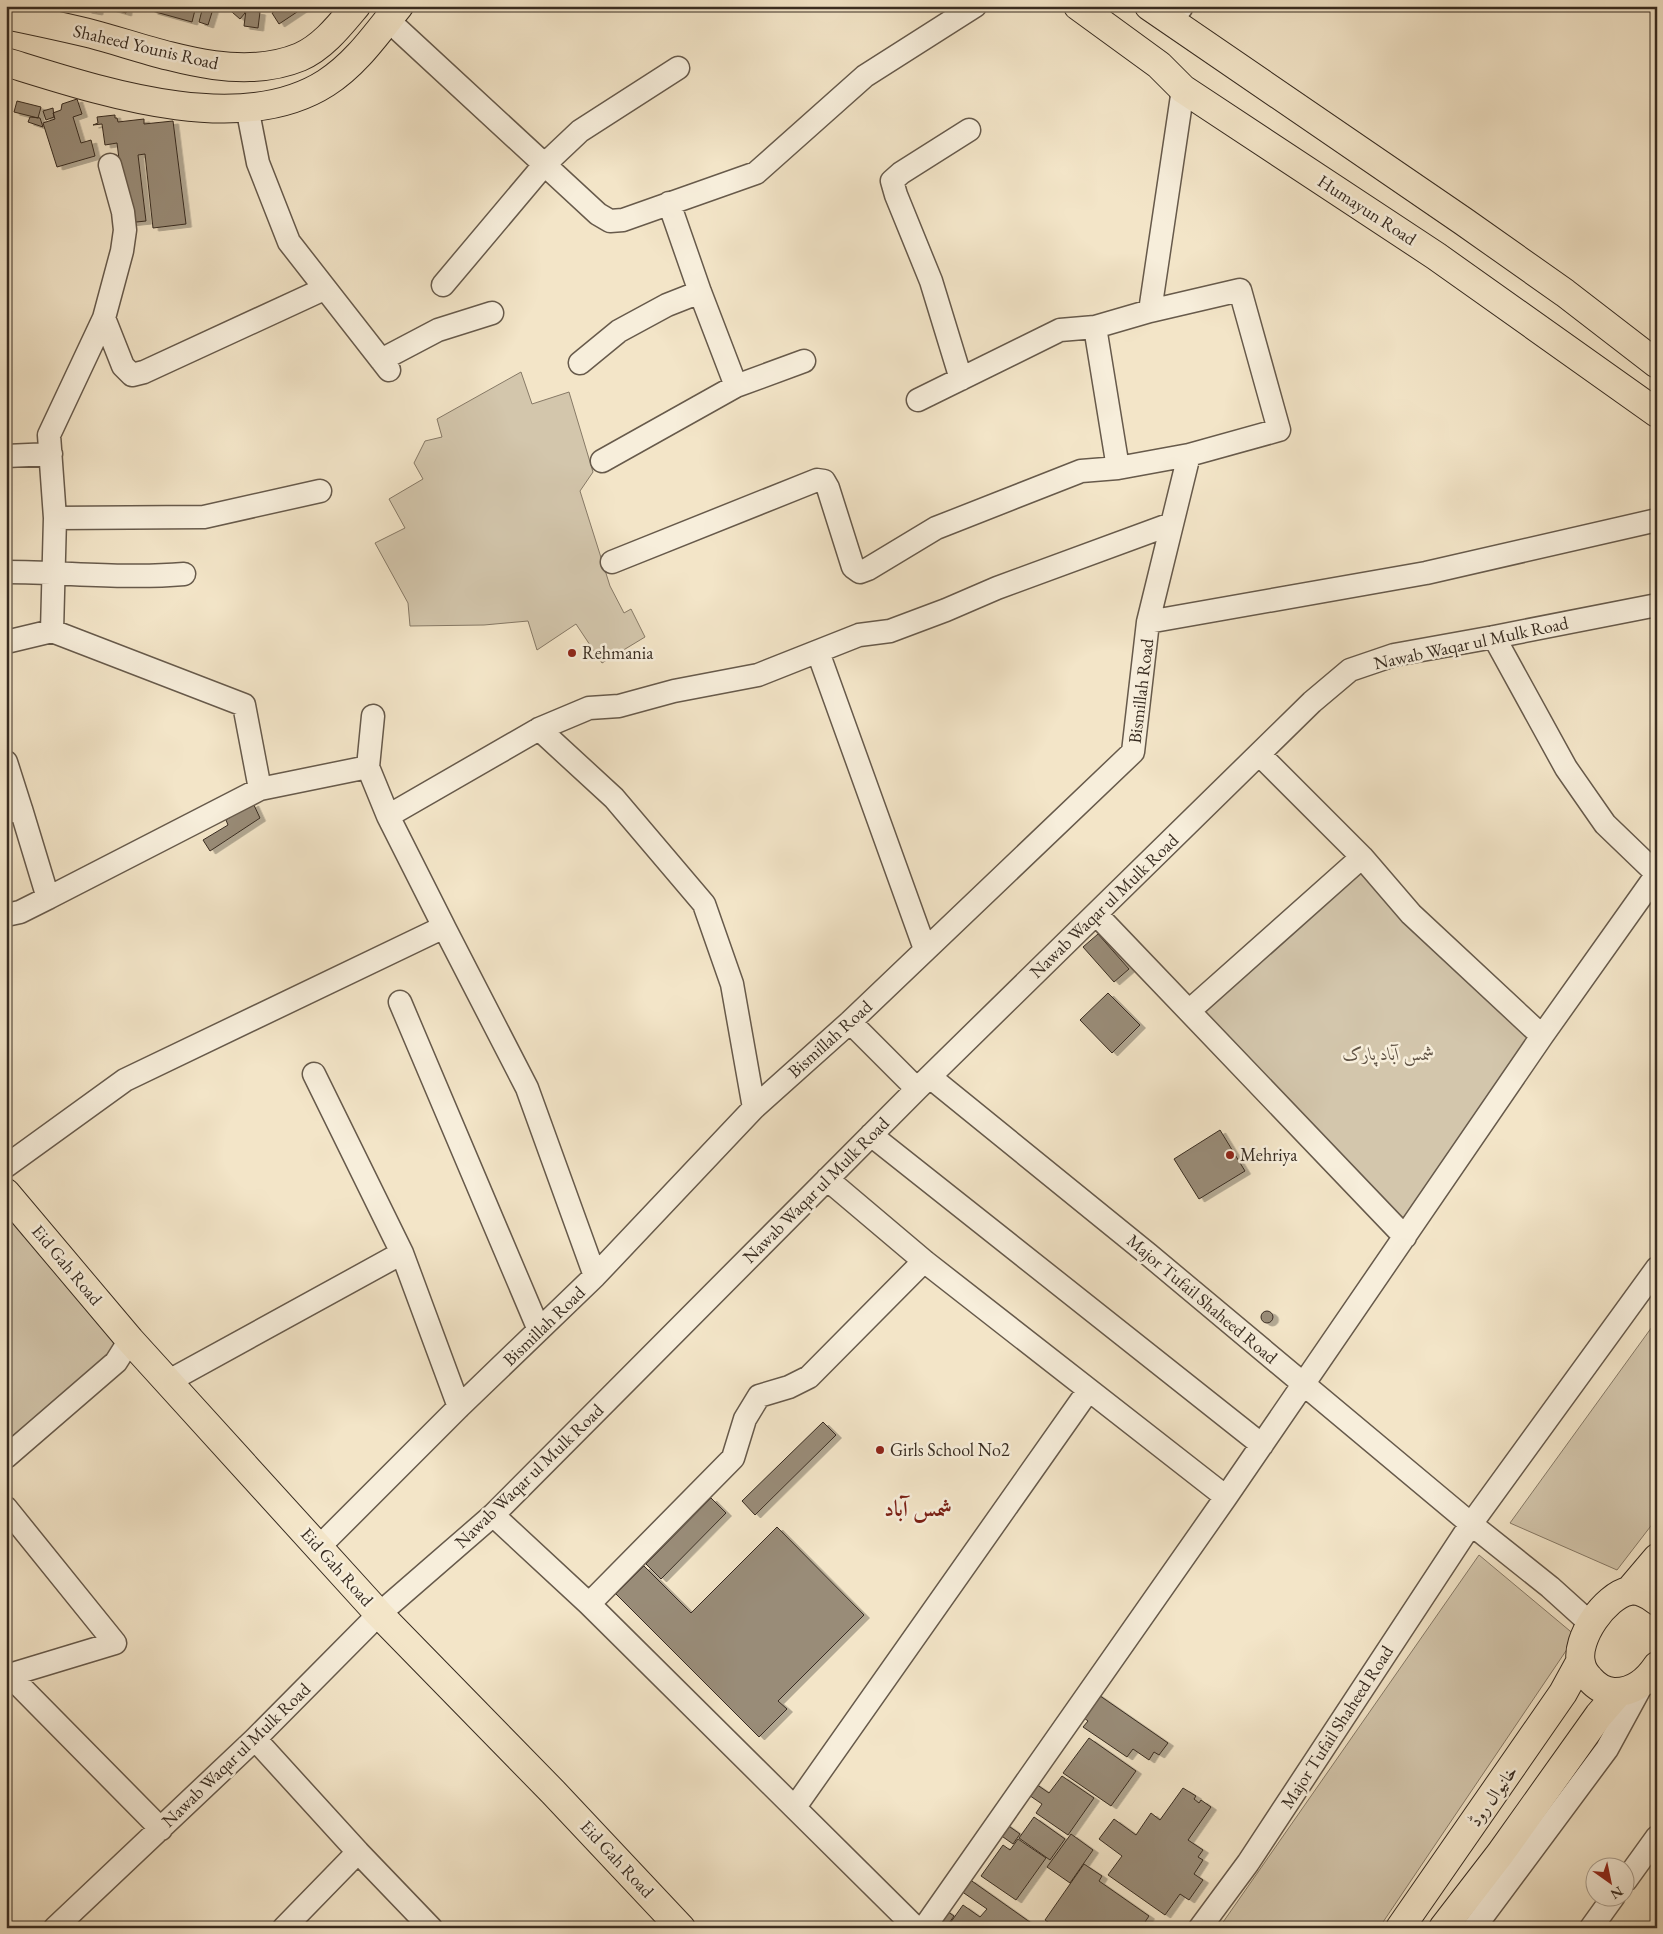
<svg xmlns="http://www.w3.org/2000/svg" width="1663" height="1934" viewBox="0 0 1663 1934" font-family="'EB Garamond',Amiri,serif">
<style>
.green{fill:#d3c6ac;stroke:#867966}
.building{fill:#998c78;stroke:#382c21;filter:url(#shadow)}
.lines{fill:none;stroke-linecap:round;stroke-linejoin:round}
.minor-casing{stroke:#675a4b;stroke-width:25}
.major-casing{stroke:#382c21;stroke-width:30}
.minor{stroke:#f7eedb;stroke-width:22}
.major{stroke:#f3e5c8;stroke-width:28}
.poi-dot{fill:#8f2418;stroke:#f7eedb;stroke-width:2}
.labels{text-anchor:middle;stroke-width:5;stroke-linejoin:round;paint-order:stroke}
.street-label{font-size:18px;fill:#382c21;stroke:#f7eedb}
.poi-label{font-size:18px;fill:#382c21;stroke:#f7eedb;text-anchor:start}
.park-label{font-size:18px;font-style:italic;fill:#5f5244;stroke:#f7eedb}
.district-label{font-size:22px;font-weight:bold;fill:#7a1f14;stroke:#f7eedb}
</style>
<defs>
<filter id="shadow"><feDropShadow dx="5.5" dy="3" stdDeviation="0" flood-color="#0004"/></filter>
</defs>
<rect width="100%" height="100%" fill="#f3e5c8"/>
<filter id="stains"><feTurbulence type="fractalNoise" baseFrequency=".004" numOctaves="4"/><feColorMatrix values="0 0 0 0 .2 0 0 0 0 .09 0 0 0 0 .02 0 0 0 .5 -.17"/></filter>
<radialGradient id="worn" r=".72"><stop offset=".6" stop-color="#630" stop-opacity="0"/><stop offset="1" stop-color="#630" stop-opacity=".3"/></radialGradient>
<path class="green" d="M521 372 532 404 569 392 593 472 580 491 610 586 624 613 631 609 645 637 602 663 576 624 537 650 528 621 484 625 410 626 408 603 375 543 405 528 389 499 423 479 414 463 425 441 442 437 437 419Z
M1361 866 1537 1037 1404 1232 1197 1012Z
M15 1216 128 1343 6 1441V1222Z
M1657 1320V1518L1617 1570 1510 1523Z
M1479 1555 1576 1636 1379 1928H1219Z"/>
<path class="building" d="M87 6H99L97 12 86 10Z
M102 6H126L127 7 126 13Z
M152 6H196L192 22 152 11Z
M203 6H214L208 25 199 22Z
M225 6H238L245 13 240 19Z
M283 6H306L279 24 272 13Z
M246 10 260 12 258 28 244 26Z
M77 99 82 114 73 117 81 143 91 140 95 156 57 167 43 123 55 119 53 113 61 110 62 104Z
M17 101 41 107 38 118 14 112Z
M53 108 54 117 46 120 43 111Z
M115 115V118H117L118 122 144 119V124L173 121 186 224 153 228 145 154 138 155 146 221 127 223 117 143 105 145 102 124 93 125 98 123 97 117Z
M30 117 40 118 43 127 28 122Z
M253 803 260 818 210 851 203 840 228 825 226 820Z
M1098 934 1129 969 1114 982 1083 947Z
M1108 993 1140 1025 1112 1053 1080 1020Z
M1220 1130 1245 1171 1199 1199 1174 1159Z
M1261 1317a6 6 0 1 1 12 0a6 6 0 1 1-12 0Z
M823 1422 836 1435 755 1515 742 1501Z
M711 1498 726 1513 661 1579 646 1564Z
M777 1527 864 1615 778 1701 787 1709 759 1737 616 1594 644 1566 691 1613Z
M1093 1691 1168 1743 1159 1755 1154 1752 1149 1760 1133 1749 1127 1757 1083 1727 1088 1721 1084 1718Z
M1089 1738 1136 1771 1111 1806 1063 1773Z
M1062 1776 1094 1798 1068 1835 1036 1813 1042 1804 1023 1791 1030 1780 1049 1793Z
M1183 1788 1196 1796 1194 1799 1199 1803 1201 1800 1211 1807 1188 1840 1203 1850 1198 1857 1203 1860 1194 1874 1203 1880 1189 1900 1180 1894 1165 1915 1108 1875 1122 1856 1099 1839 1114 1819 1136 1835 1151 1813 1160 1820Z
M1034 1817 1065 1839 1050 1860 1019 1838Z
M1003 1822 1020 1834 1013 1844 996 1832Z
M1071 1834 1093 1850 1070 1883 1047 1867Z
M1018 1839 1046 1858 1016 1900 981 1876 1003 1845 1010 1850Z
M1084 1864 1102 1876 1099 1881 1149 1916 1141 1928H1056L1045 1920Z
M969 1879 1034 1925 1032 1928 948 1926 963 1905 980 1917 987 1909 961 1891Z
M941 1907 954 1916 947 1926 950 1928H926Z"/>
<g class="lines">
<defs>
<path id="minor" d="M1181 8V6
M388 20 598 214 610 221 623 220 756 173 865 76 975 6
M247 107 258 163 289 242 389 370
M110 165 123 212 125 230 122 251 104 318 49 435 55 518 52 631 244 705 260 789 368 767
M669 203 700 292 736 386
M443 285 544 165 580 131 678 68
M1240 290 1279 430 1189 455 1118 468 1095 327 1150 311Z
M1150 311 1183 89
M104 318 123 366 132 375 144 372 324 289
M381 360 438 330 492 313
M580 363 619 331 667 305 700 292
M961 379 931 281 896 195 892 181 901 173 969 130
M918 400 1060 330 1095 327
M6 456 51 454
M602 461 736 386 804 361
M55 518 204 517 320 491
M612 562 817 480 824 481 828 488 853 567 860 572 868 569 936 528 1081 471 1118 468
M6 572C65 572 125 579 184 574
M1148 622 1426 573 1657 520
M1494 637 1566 768 1605 824 1657 874
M6 642 52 631
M818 652 925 949
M373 716 368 767 388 816 539 729 589 708 619 706 674 691 758 675 859 635 890 631 946 610 997 588 1171 524
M539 729 614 798 704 904 732 984 754 1108
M1259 754 1362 857 1411 914 1542 1036
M6 762 21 809
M6 812 21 809 48 898 260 789
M1096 914 1405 1237
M6 915 20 912 48 898
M444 927 527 1088 595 1276
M400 1002 539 1330
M1189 1011 1362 857
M850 1022 917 1089
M314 1074 402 1253 459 1407
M930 1077 1148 1254 1471 1524 1248 1863 1200 1928
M871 1135 1262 1445
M6 1166 125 1080 444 927 388 816
M827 1179 924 1261 1226 1497
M169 1381 402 1253
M6 1457 116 1362 130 1340
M6 1508 115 1643 6 1676
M493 1515 589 1604 916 1928
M319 1547 459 1407 595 1276 754 1108 850 1022 1133 752 1148 622 1189 455
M589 1604 733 1458 745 1419 759 1396 789 1387 809 1377 924 1261
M1591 1624 1550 1587 1471 1524 1657 1268
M9 1675 161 1829
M255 1739 358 1852 431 1928
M795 1807 1088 1391
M1626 1880 1657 1837
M55 1928 255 1739 379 1614 493 1515 917 1089 1312 702 1350 670 1394 655 1494 637 1657 605
M284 1928 358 1852
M924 1928 1226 1497 1542 1036 1657 874
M1474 1928 1607 1749 1644 1681
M1591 1928 1614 1896"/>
<path id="major" d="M1078 6 1159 65 1183 89 1436 256 1657 413
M1149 6 1463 221 1565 293 1657 364
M6 15C35 21 64 27 92 34 156 51 235 84 300 57 323 47 340 25 356 6
M6 62C97 90 239 139 326 83 356 64 377 33 399 6
M6 1193 130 1340 379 1614 553 1792 681 1928
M1629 1591 1657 1558
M1657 1601C1650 1595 1638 1589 1629 1591 1605 1596 1575 1639 1581 1663 1582 1669 1586 1675 1590 1679 1596 1686 1604 1691 1613 1692 1632 1693 1647 1681 1657 1666
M1400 1928 1563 1693 1580 1662
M1443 1928 1500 1854 1599 1715 1619 1692"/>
</defs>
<use href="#minor" class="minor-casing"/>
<use href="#major" class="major-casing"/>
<use href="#minor" class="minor"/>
<use href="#major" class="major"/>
</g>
<g class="poi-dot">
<circle cx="572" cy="653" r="5"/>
<circle cx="1230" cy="1155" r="5"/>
<circle cx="880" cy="1450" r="5"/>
</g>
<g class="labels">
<g class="street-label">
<text transform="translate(146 47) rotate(13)" y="6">Shaheed Younis Road</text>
<text transform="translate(1367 210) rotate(33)" y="6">Humayun Road</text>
<text transform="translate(1471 643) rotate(-12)" y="6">Nawab Waqar ul Mulk Road</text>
<text transform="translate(1141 691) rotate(-83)" y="6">Bismillah Road</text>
<text transform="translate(1104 906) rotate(-44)" y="6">Nawab Waqar ul Mulk Road</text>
<text transform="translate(830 1039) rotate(-42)" y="6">Bismillah Road</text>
<text transform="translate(816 1190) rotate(-45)" y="6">Nawab Waqar ul Mulk Road</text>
<text transform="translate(67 1265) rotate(50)" y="6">Eid Gah Road</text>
<text transform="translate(1202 1299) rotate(40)" y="6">Major Tufail Shaheed Road</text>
<text transform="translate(544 1326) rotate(-44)" y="6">Bismillah Road</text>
<text transform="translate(529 1476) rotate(-44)" y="6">Nawab Waqar ul Mulk Road</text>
<text transform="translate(337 1567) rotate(48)" y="6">Eid Gah Road</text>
<text transform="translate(1337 1727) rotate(-57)" y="6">Major Tufail Shaheed Road</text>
<text transform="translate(236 1755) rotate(-44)" y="6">Nawab Waqar ul Mulk Road</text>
<text transform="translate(1493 1796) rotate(-55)" y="6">خانیوال روڈ</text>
<text transform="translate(617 1859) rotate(47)" y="6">Eid Gah Road</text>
</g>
<g class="poi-label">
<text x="582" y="659">Rehmania</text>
<text x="1240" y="1161">Mehriya</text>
<text x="890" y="1456">Girls School No2</text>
</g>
<g class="park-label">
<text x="1389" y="1060">شمس آباد پارک</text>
</g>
<g class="district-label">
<text x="918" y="1516">شمس آباد</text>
</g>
</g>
<rect width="1663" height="1934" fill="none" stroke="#f3e5c8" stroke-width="25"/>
<rect x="8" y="8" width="1648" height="1919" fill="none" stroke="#382c21" stroke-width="2.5"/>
<rect x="12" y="12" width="1638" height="1909" fill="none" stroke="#382c21"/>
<g transform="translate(1610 1882) rotate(147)"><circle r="24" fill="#f7eedb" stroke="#aba091"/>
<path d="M0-4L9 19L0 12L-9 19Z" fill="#8f2418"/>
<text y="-8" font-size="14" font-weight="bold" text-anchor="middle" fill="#382c21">N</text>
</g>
<rect width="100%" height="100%" filter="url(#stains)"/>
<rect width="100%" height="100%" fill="url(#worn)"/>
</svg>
